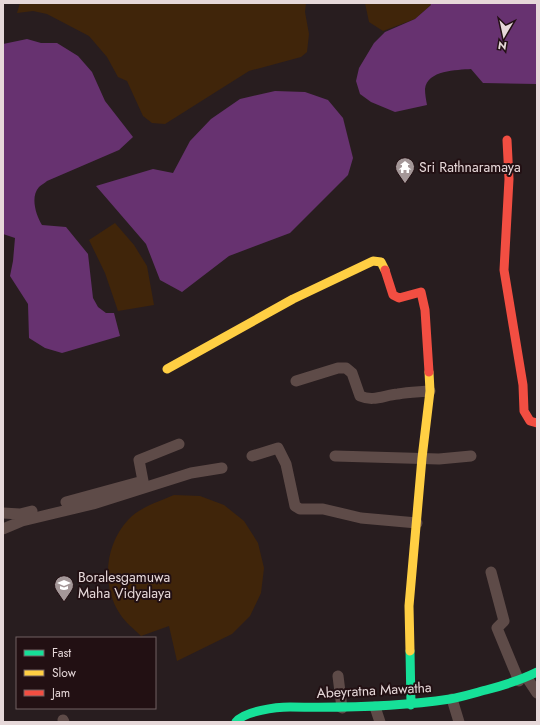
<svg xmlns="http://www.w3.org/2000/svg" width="540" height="725" viewBox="0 0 540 725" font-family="Jost,sans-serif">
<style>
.green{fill:#40250a}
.water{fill:#673270}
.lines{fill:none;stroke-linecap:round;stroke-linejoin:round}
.street{stroke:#5e4b48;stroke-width:11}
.fast{stroke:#16e098;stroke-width:9}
.slow{stroke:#ffcf43;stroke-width:9}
.jam{stroke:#f24e42;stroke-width:9}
.labels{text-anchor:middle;stroke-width:4;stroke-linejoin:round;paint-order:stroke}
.poi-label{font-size:14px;fill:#e6d8d9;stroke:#221013;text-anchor:start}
.street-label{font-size:14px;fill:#e6d8d9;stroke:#221013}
</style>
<rect width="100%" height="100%" fill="#281d1f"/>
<path class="green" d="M20 3H306L305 12 309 34 307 52 301 57 249 71 165 124 152 123 143 116 127 81 118 77 107 57 89 36 47 14 33 11 17 13Z
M365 3H430L431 5 415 19 383 31 369 22Z
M115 223 134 245 147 266 154 305 118 311 105 273 89 240Z
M174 495 200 496 224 505 244 521 258 543 264 568 261 593 250 616 232 634 177 661 169 626 141 636C134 629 125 622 120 614 101 585 105 545 128 520 138 508 160 501 174 495Z"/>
<path class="water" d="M430 3H537V84L483 83 471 69C457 70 427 70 425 89 425 94 426 100 427 105L395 112 371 102 360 94 356 81 359 68 374 43 385 32 415 19 431 5Z
M27 39 41 43H57L78 56 92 72 105 101 133 137 119 150 47 181C45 183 41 185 39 187 30 197 36 215 42 225L66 227 88 254 93 298 98 307 106 313H114L120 336 62 353 45 348 29 338 28 304 10 276 13 261 15 238 3 234V44Z
M275 91 305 92 328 100 343 118 353 158 348 175 290 233 229 256 182 292 160 280 146 244 96 186 153 169 173 173 190 141 211 119 240 99Z"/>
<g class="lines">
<path class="street" d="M296 381 338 368H346L352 373 360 396C374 402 384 395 398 394 408 392 419 392 430 391
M252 456 278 448 286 464 295 506 300 509H323L361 518 417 523
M335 456 439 459 471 456
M66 502 143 481 139 460 179 444
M3 513 20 514 32 511
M3 529 22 521 93 504 191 473 222 468
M491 572 504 621 497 628 519 681
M338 676 342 708
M527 678 537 693
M452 699 459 722
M375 707 380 722
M63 720 64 722"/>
<path class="fast" d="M410 651 411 705
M236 722C244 711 277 707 290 707 344 708 397 707 450 699 462 697 474 693 486 690 505 685 519 681 537 672"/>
<path class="slow" d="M167 369 293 299 373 261 381 262 385 270
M410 651 409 606 422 458 430 391 429 372"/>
<path class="jam" d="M507 140 509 179 504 270 523 385 524 411 530 421 537 423
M385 270 393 295 399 298 421 292 425 310 429 372"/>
</g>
<defs>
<symbol id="temple-pin" viewBox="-11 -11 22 30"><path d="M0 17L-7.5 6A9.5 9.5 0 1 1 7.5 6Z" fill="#a49798" stroke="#221013"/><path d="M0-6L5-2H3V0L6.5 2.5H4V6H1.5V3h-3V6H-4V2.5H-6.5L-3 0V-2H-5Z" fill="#fff"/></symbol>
<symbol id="school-pin" viewBox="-11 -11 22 30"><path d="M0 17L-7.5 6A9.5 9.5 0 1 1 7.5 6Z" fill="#a49798" stroke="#221013"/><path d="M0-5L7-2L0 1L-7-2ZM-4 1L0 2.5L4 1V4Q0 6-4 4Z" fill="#fff"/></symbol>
</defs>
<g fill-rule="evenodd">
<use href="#temple-pin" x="394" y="156" width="22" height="30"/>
<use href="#school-pin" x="53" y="574" width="22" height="30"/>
</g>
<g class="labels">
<g class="poi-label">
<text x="419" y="172">Sri Rathnaramaya</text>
<text x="78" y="582">Boralesgamuwa<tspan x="78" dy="16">Maha Vidyalaya</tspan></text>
</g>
<g class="street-label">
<text transform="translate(374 690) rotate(-3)" y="5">Abeyratna Mawatha</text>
</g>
</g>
<rect width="540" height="725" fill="none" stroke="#e6d8d9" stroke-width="8"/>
<rect x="16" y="637" width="140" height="72" fill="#221013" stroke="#706062"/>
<rect x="24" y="650" width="20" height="6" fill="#16e098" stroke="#706062"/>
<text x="52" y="657" font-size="12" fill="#e6d8d9">Fast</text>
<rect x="24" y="670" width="20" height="6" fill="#ffcf43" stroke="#706062"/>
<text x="52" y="677" font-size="12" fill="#e6d8d9">Slow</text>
<rect x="24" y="690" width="20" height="6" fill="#f24e42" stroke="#706062"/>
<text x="52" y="697" font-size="12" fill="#e6d8d9">Jam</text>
<g transform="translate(504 36) rotate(189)" stroke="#221013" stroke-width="3" paint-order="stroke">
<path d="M0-3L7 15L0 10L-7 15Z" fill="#e6d8d9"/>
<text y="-6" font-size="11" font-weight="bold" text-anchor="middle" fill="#e6d8d9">N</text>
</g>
</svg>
